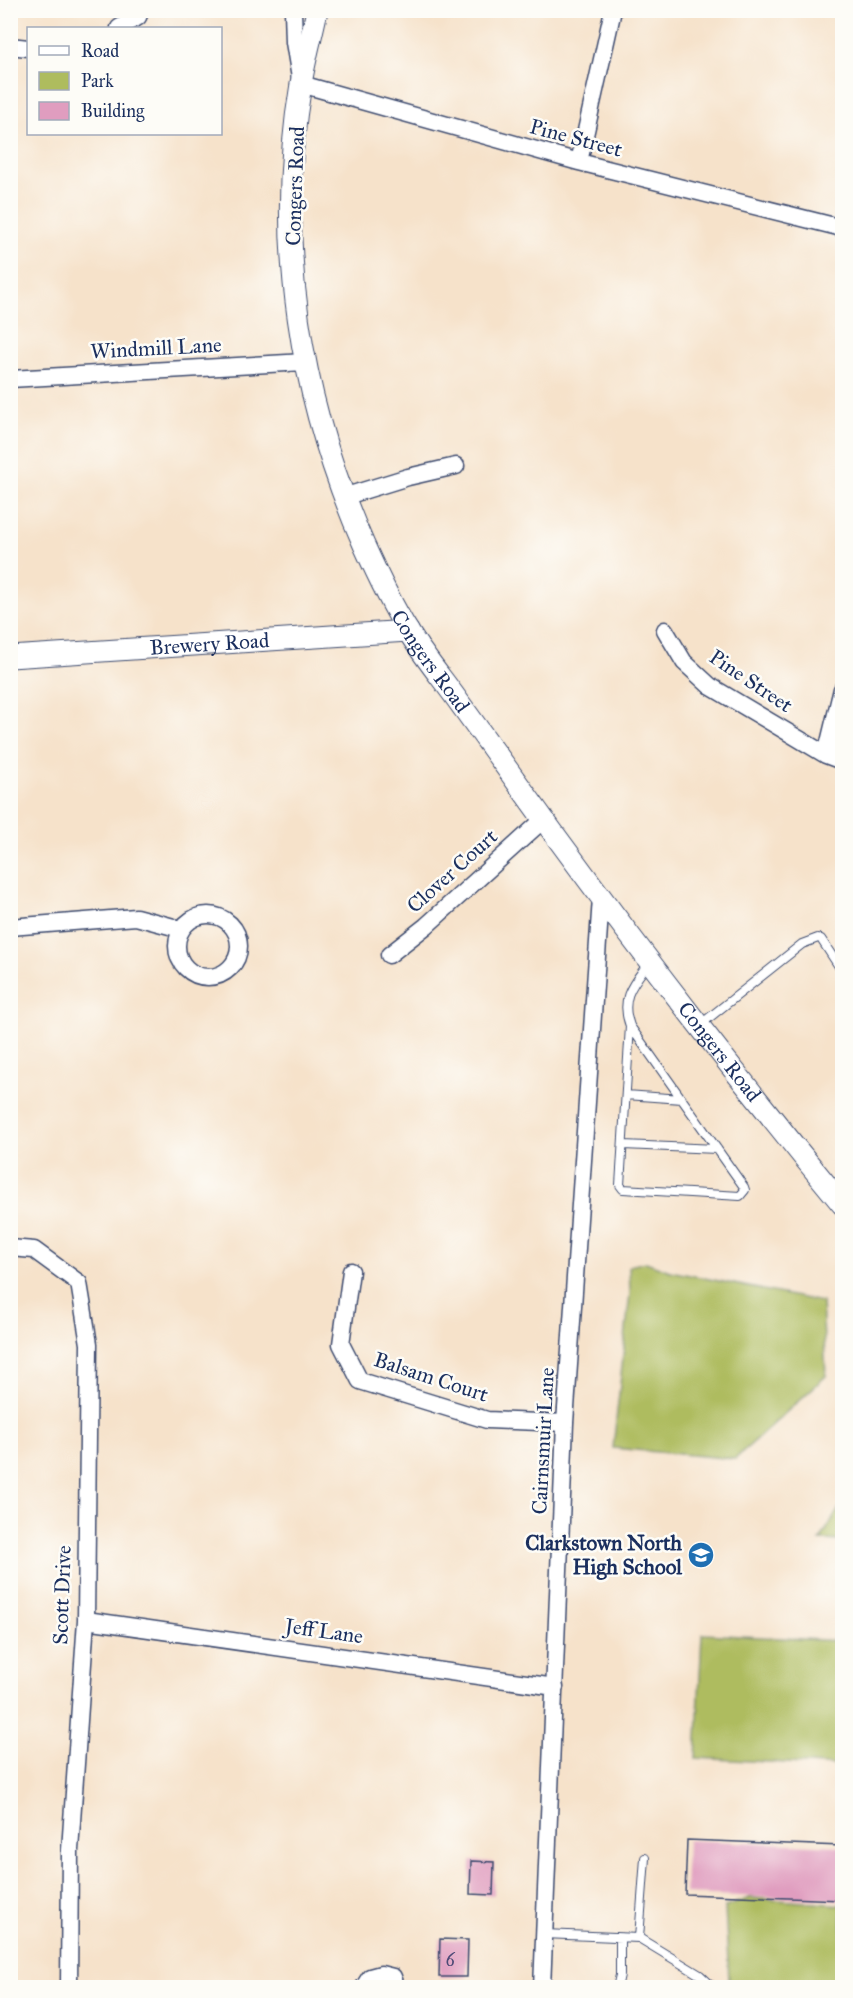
<svg xmlns="http://www.w3.org/2000/svg" width="853" height="1998" viewBox="0 0 853 1998" font-family="'IM FELL Great Primer',serif">
<style>
.green{fill:#aebc5e;stroke:#64765e;stroke-width:1.5}
.building{fill:#e09dbf}
.lines{fill:none;stroke-linecap:round;stroke-linejoin:round}
.service-casing{stroke:#3c4a6e;stroke-width:10}
.minor-casing{stroke:#3c4a6e;stroke-width:19}
.tertiary-casing{stroke:#3c4a6e;stroke-width:23}
.service{stroke:#fff;stroke-width:8}
.minor{stroke:#fff;stroke-width:16}
.tertiary{stroke:#fff;stroke-width:21}
.labels{text-anchor:middle;stroke-width:5;stroke-linejoin:round;paint-order:stroke}
.number-label{font-size:18px;fill:#4c4a76}
.street-label{font-size:21px;fill:#1b2f5e;stroke:#fdfcf7}
.poi-label{font-size:21px;font-weight:bold;fill:#1b2f5e;stroke:#fdfcf7;text-anchor:end}
</style>
<rect width="100%" height="100%" fill="#fdfcf7"/>
<filter id="ink" filterUnits="userSpaceOnUse"><feTurbulence type="fractalNoise" baseFrequency=".0167" numOctaves="2"/><feDisplacementMap in="SourceGraphic" scale="12" xChannelSelector="R" yChannelSelector="G"/><feConvolveMatrix kernelMatrix="1 2 1 2 8 2 1 2 1" color-interpolation-filters="sRGB"/></filter>
<filter id="wash" filterUnits="userSpaceOnUse"><feTurbulence type="fractalNoise" baseFrequency=".008" numOctaves="4" result="noise"/><feDisplacementMap in="SourceGraphic" scale="24" xChannelSelector="R" yChannelSelector="G"/><feGaussianBlur stdDeviation="1.35" result="paint"/><feColorMatrix in="noise" values="0 0 0 0 0 0 0 0 0 0 0 0 0 0 0 0 0 1.4 0 .05"/><feComposite in="paint" operator="in"/></filter>
<g filter="url(#wash)">
<rect width="100%" height="100%" fill="#f6e2ca"/>
<path class="green" d="M646 1262 670 1271 822 1302 826 1376 735 1459 613 1448 630 1293 629 1266Z
M842 1504V1541L820 1540Z
M702 1634 842 1641V1766L696 1758Z
M750 1898 842 1905V1987H734L729 1980 725 1907Z"/>
<g id="blocks">
<path class="building" d="M687 1840 842 1846V1900L685 1894Z
M471 1861 494 1862 493 1895 470 1894Z
M440 1939 468 1940 467 1977H439Z"/>
</g>
</g>
<g filter="url(#ink)">
<use href="#blocks" fill-opacity="0" stroke="#3c4a6e" stroke-width="1.5"/>
<g class="lines">
<defs>
<path id="service" d="M700 1025 802 944 818 938 821 939 842 971
M630 1026 620 1185 623 1189 740 1196 745 1190 744 1187 630 1026C619 997 634 983 650 961
M626 1095 682 1099
M623 1145 717 1149
M544 1934 639 1938 645 1858
M639 1938 700 1975 714 1988
M617 1988 620 1975V1938"/>
<path id="minor" d="M293 10 294 42 301 84 579 162 842 228
M119 28 138 17 141 10
M10 46 28 48
M579 162 613 10
M10 379 305 362
M343 497 408 477 456 466
M665 630 684 662 710 686 826 755 842 761
M826 755 842 689
M177 946a31 31 0 1 1 62 0a31 31 0 1 1-62 0Z
M10 927 136 917 181 929
M389 955 426 926 544 819
M10 1248 34 1250 79 1283 89 1344 86 1620 70 1850 69 1988
M351 1271 341 1344 360 1381 487 1420 565 1423
M86 1620 555 1687
M363 1988 370 1977 381 1974 393 1977 397 1988
M542 1988 565 1423 601 898"/>
<g id="tertiary">
<path id="s1" d="M317 10C312 35 305 59 301 84 274 241 300 401 364 545 377 574 391 604 408 631 422 654 440 676 456 698 488 742 520 787 552 831 645 958 742 1083 842 1204"/>
<path id="s2" d="M10 657 408 631"/>
</g>
</defs>
<use href="#service" class="service-casing"/>
<use href="#minor" class="minor-casing"/>
<use href="#tertiary" class="tertiary-casing"/>
<use href="#service" class="service"/>
<use href="#minor" class="minor"/>
<use href="#tertiary" class="tertiary"/>
</g>
</g>
<defs>
<symbol id="school-disc" viewBox="-11 -11 22 22"><circle r="9.5" fill="#1f6fb2" stroke="#fdfcf7"/><path d="M0-5L7-2L0 1L-7-2ZM-4 1L0 2.5L4 1V4Q0 6-4 4Z" fill="#fff"/></symbol>
</defs>
<g fill-rule="evenodd">
<use href="#school-disc" x="686" y="1540" width="30" height="30"/>
</g>
<g class="labels">
<g class="number-label">
<text x="450" y="1966">6</text>
</g>
<g class="street-label">
<text transform="translate(576 138) rotate(15)" y="7">Pine Street</text>
<text transform="translate(295 186) rotate(-88)" y="7">Congers Road</text>
<text transform="translate(156 348) rotate(-3)" y="7">Windmill Lane</text>
<text dy="7" stroke="none"><textPath href="#s2" startOffset="200">Brewery Road</textPath></text>
<text dy="7" stroke="none"><textPath href="#s1" startOffset="682">Congers Road</textPath></text>
<text transform="translate(751 681) rotate(34)" y="7">Pine Street</text>
<text transform="translate(452 871) rotate(-42)" y="7">Clover Court</text>
<text dy="7" stroke="none"><textPath href="#s1" startOffset="1168">Congers Road</textPath></text>
<text transform="translate(431 1377) rotate(18)" y="7">Balsam Court</text>
<text transform="translate(543 1441) rotate(-87)" y="7">Cairnsmuir Lane</text>
<text transform="translate(62 1595) rotate(-88)" y="7">Scott Drive</text>
<text transform="translate(324 1631) rotate(8)" y="7">Jeff Lane</text>
</g>
<g class="poi-label">
<text x="682" y="1550">Clarkstown North<tspan x="682" dy="24">High School</tspan></text>
</g>
</g>
<rect width="853" height="1998" fill="none" stroke="#fdfcf7" stroke-width="36"/>
<rect x="27" y="27" width="195" height="108" fill="#fdfcf7" stroke="#a3aaba" stroke-width="1.5"/>
<rect x="39" y="46" width="30" height="9" fill="#ffffff" stroke="#a3aaba" stroke-width="1.5"/>
<text x="81" y="57" font-size="18" fill="#1b2f5e">Road</text>
<rect x="39" y="72" width="30" height="18" fill="#aebc5e" stroke="#a3aaba" stroke-width="1.5"/>
<text x="81" y="87" font-size="18" fill="#1b2f5e">Park</text>
<rect x="39" y="102" width="30" height="18" fill="#e09dbf" stroke="#a3aaba" stroke-width="1.5"/>
<text x="81" y="117" font-size="18" fill="#1b2f5e">Building</text>
</svg>
